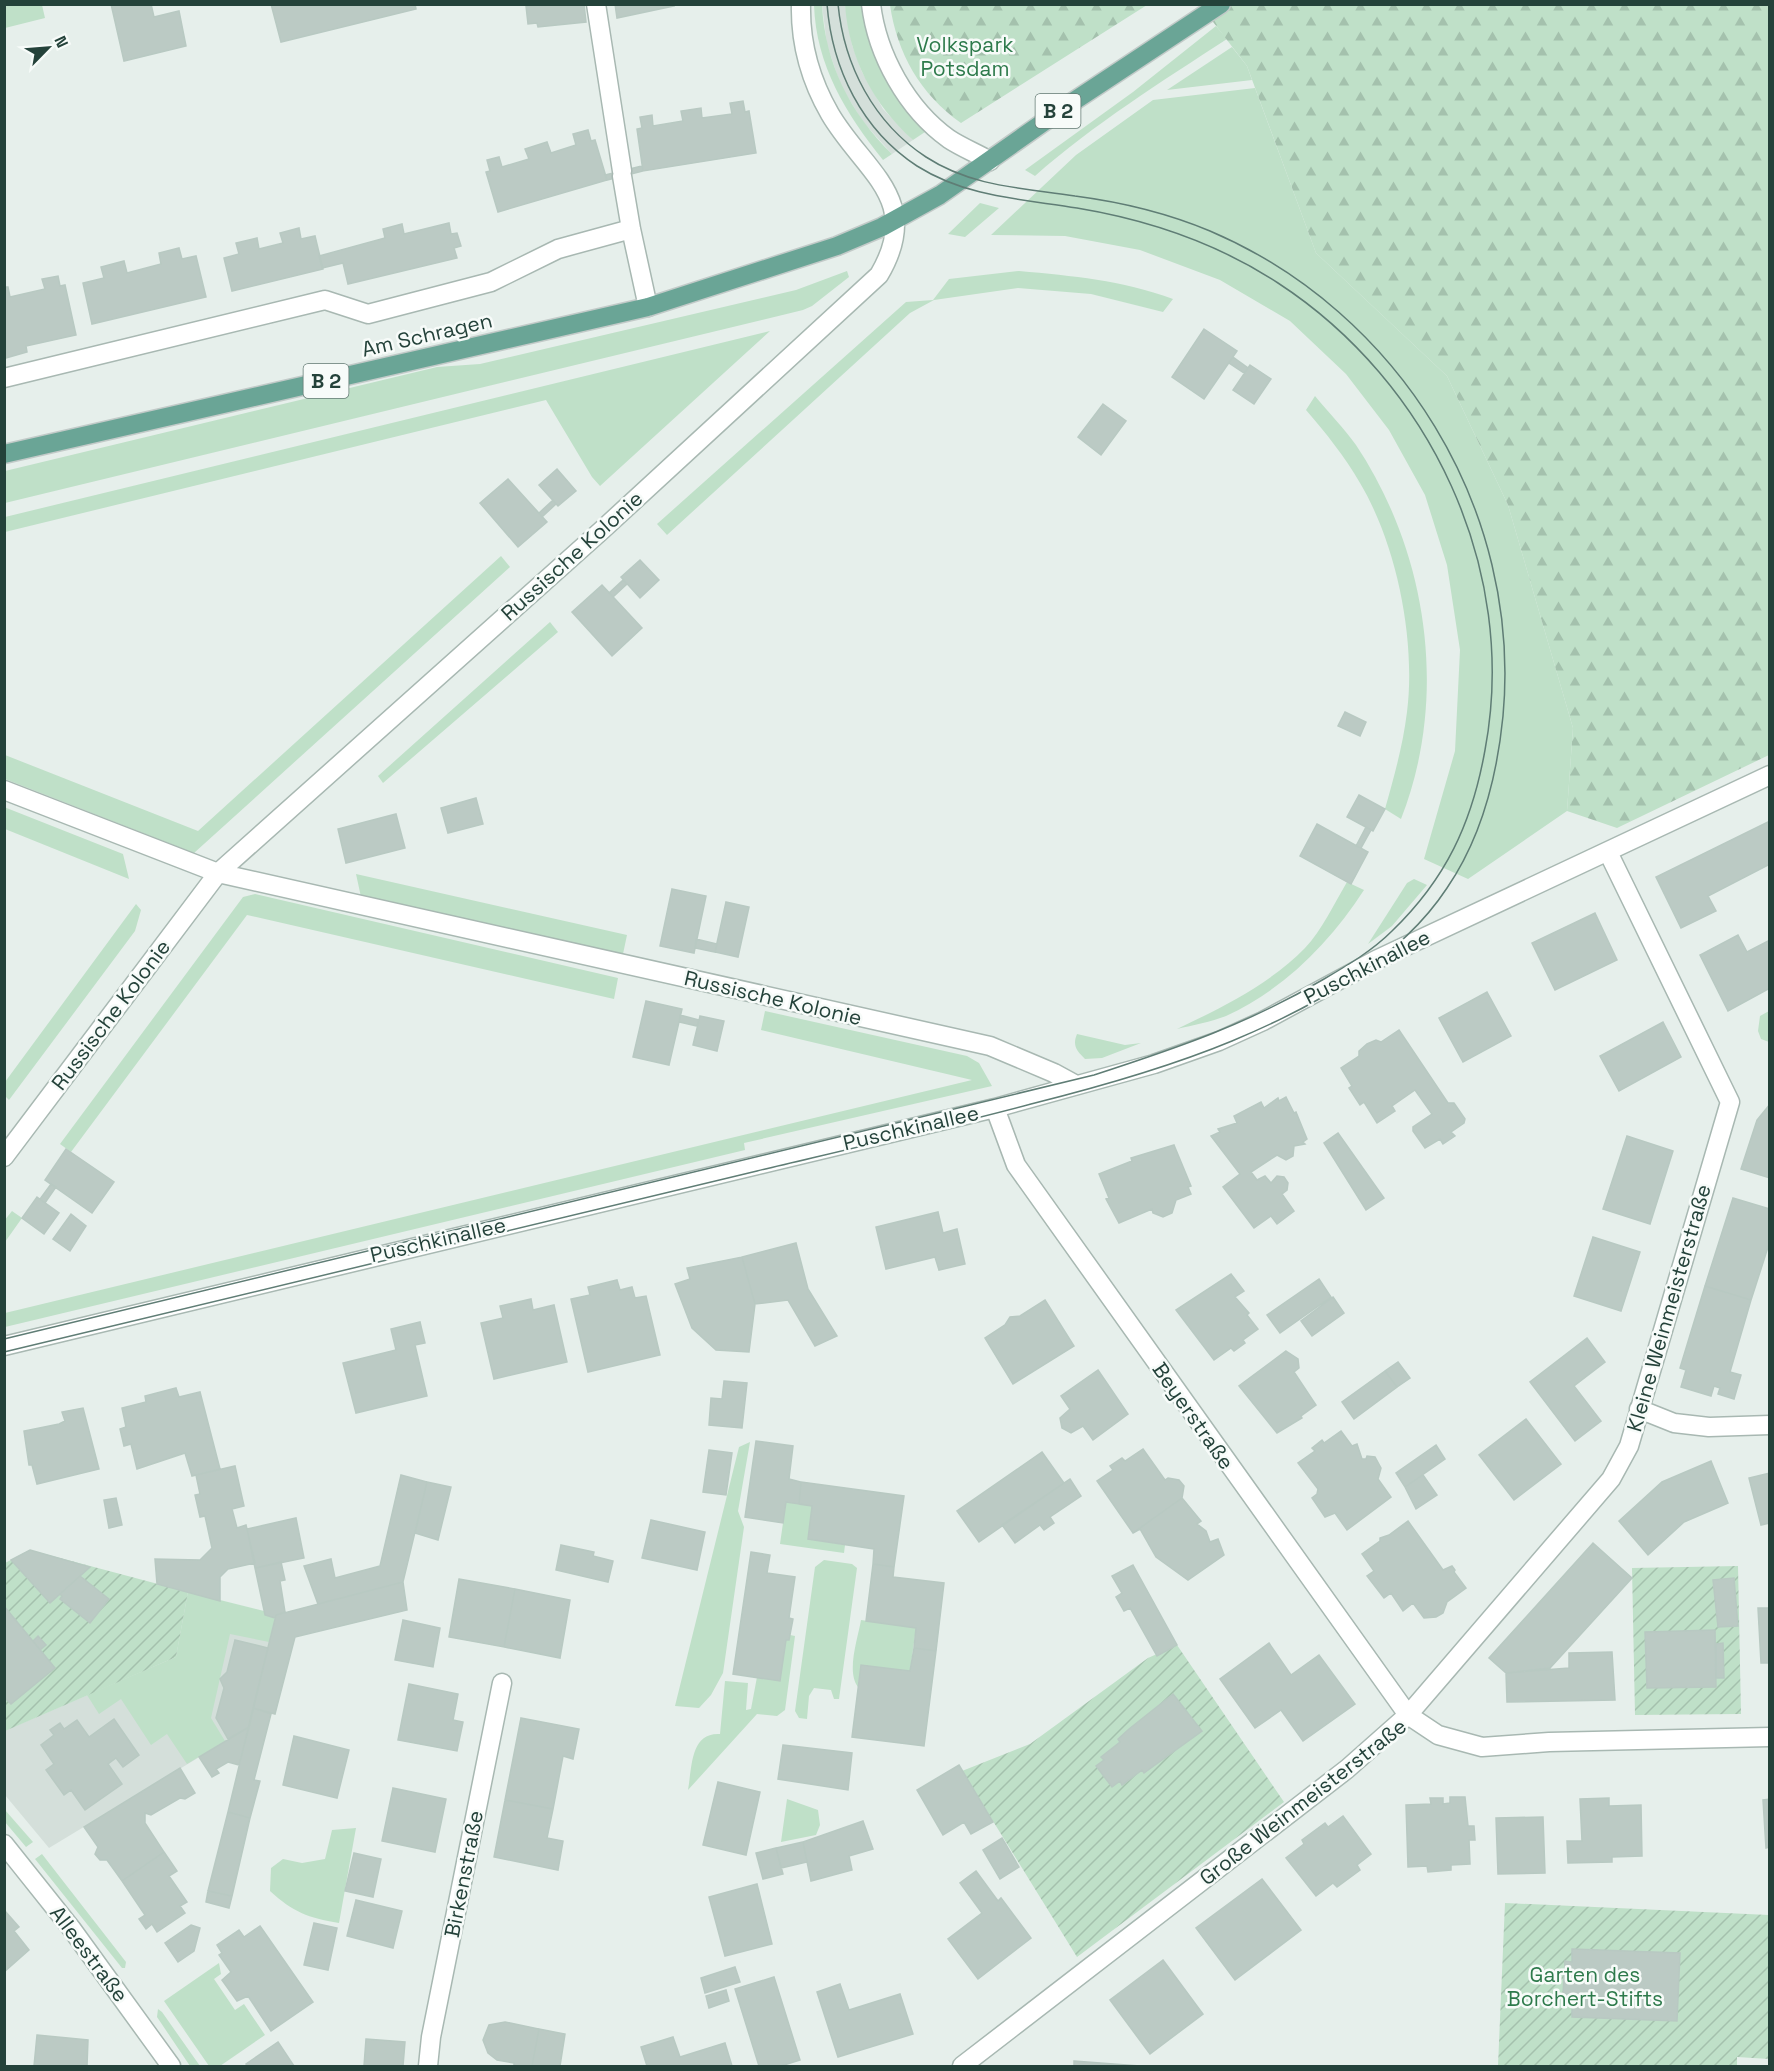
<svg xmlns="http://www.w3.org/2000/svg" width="1774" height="2071" viewBox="0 0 1774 2071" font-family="'Space Grotesk',sans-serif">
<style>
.built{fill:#d4dfda}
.green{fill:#bfe0c8}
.forest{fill:url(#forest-firs)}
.garden{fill:url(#garden-furrows)}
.building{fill:#bbcac4;stroke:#b8c9c2;stroke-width:1.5}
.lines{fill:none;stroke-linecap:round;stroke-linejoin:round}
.minor-casing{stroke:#a8b8b2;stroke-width:21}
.major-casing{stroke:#c2cac8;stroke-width:21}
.minor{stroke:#fff;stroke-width:18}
.major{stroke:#6aa596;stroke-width:18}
.tram{stroke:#5f7d75;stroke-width:1.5}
.labels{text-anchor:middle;stroke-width:5;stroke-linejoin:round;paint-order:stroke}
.shield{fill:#f7fbf9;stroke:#637a73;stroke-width:1.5}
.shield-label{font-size:20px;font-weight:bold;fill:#24423a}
.park-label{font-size:21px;fill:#2d7a4b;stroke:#f7fbf9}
.street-label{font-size:21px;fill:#24423a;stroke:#f7fbf9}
</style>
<defs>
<pattern id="forest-firs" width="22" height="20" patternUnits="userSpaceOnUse" patternTransform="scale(1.5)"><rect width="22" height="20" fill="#bfe0c8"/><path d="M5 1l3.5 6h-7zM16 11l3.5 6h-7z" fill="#a4c1ad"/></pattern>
<pattern id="garden-furrows" width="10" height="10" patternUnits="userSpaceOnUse" patternTransform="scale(1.5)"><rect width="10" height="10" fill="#bfe0c8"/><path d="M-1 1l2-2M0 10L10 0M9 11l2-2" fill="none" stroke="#a4c1ad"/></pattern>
</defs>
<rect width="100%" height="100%" fill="#e6efeb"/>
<path class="built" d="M822 5H845L852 45 862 72 883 109 913 140 892 154 863 122 841 86 827 45Z
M188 1592 275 1618 249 1727 49 1848 5 1795 4 1731 176 1657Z"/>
<path class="green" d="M4 5H42L45 18 5 28Z
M814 5H822C825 63 850 113 892 154L883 160C846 114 816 65 814 5Z
M845 5H862C868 56 892 93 925 132L913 140C873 104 849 58 845 5Z
M1216 26 1227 39C1161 82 1094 124 1035 176L1025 170 1133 92Z
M1232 47 1247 66 1252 80 1167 90Z
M1255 88 1316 253 1447 376 1508 505 1573 728 1567 811 1468 879 1424 859 1455 751 1460 650 1447 565 1425 495 1389 430 1346 374 1290 321 1220 280 1140 250 1065 236 991 235 1076 155 1153 100Z
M980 203 999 208 965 237 948 234Z
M847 271 849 277 812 306 803 310 5 503V471L437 367 480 364 796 290Z
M1019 271C1074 276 1120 280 1173 299L1163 312 1091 294 1018 288 934 300 910 313 667 535 657 524 906 302 933 300 949 279Z
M770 331 600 486 592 477 546 400 5 532V517Z
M1315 396C1328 412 1344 428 1356 445 1428 553 1449 697 1401 819L1385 809C1394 777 1403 745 1407 712 1416 641 1397 545 1360 483 1345 457 1326 433 1306 410Z
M501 556 510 567 194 853 5 779V755L198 831Z
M550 622 558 632 383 783 378 776Z
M4 807 123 854 129 879 5 829Z
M356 874 627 935 623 954 361 897Z
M1414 879 1427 885 1392 926 1368 944 1407 883Z
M1347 882 1364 890C1330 943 1283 990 1226 1016 1211 1022 1193 1025 1177 1029 1221 1008 1270 984 1305 948 1322 930 1334 904 1347 882Z
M255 894 618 978 614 999 247 915 71 1152 60 1144 243 897Z
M136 904 141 910 135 931 9 1100 5 1096V1082Z
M765 1011 967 1056 979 1063 992 1086 744 1143 745 1150 5 1327V1313L972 1080 761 1030Z
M1769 1011V1042L1761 1039 1758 1031 1760 1016Z
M1077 1034 1125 1045 1141 1043 1102 1058 1085 1059C1077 1051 1072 1046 1077 1034Z
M12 1211 22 1218 5 1242 4 1221Z
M750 1442 738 1511 744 1527 723 1673 711 1695 699 1708 675 1706 739 1447Z
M786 1502 812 1506 808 1539 845 1545 844 1553 780 1544Z
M824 1560 852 1564 857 1568 839 1699H834L831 1690 814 1688 809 1696 807 1719 799 1718 795 1711 815 1567Z
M188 1592 264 1611 265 1615 275 1618 269 1642 230 1634 211 1718 225 1741 187 1764 167 1734 151 1745 121 1699 99 1714 87 1695 176 1657Z
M861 1620 916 1628 910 1671 861 1666 858 1687C846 1672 858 1638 861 1620Z
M790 1635 795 1636 785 1710 777 1716 757 1714 688 1790C692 1768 690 1732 720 1734L725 1681 748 1683 746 1710 751 1709 757 1677 786 1640H789Z
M787 1799 818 1810 820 1825 816 1835 781 1842Z
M4 1810H5L33 1842 26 1847 5 1822Z
M356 1828 339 1923C308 1918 293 1912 270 1891L271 1868 283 1859 302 1863 325 1859 332 1830Z
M42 1854 126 1962 125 1968H122L35 1859Z
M219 1963 221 1974 214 1979 235 2010 244 2004 265 2035 220 2066H209L164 2001Z
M158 2009 162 2012 200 2066H190L157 2017Z"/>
<path class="forest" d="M890 5V4L1147 5 961 123C920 94 897 53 890 5Z
M1200 5H1769V755L1617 828 1567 811 1573 728 1508 505 1447 376 1316 253 1247 66Z"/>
<path class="garden" d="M30 1550 188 1592 176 1657 5 1731V1563Z
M1738 1566 1741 1714 1635 1715 1632 1568Z
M1177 1645 1284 1802 1077 1957 962 1771 1030 1744 1148 1658Z
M1505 1903 1769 1915V2059L1737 2057V2066H1498Z"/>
<path class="building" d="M111 4H151L154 17 179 11 186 46 124 61Z
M271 4H415L416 9 281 42Z
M584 4 586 22 538 27 537 23 528 24 526 6Z
M615 4H673L674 6 617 18Z
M743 101 745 112 749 111 756 153 643 171 637 129 642 128 640 117 652 115 653 126 683 121 681 111 701 108 702 118 732 114 730 103Z
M588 130 591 141 595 140 607 180 498 212 486 172 490 171 487 160 499 157 502 167 529 159 525 149 547 142 551 153 576 145 573 134Z
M642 166 643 171 607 180 605 175Z
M449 223 451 234 457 233 461 246 454 248 457 258 348 284 343 263 322 268 319 256 385 238 383 229 402 224 404 234Z
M299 228 301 239 315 236 323 269 232 291 224 258 239 254 236 243 257 238 259 249 283 243 280 233Z
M179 248 182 259 196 256 206 297 92 324 83 283 104 278 101 267 124 261 127 273 161 264 159 253Z
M58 276 60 286 65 285 76 335 26 346 27 352 6 358 4 287H8L10 297 45 289 42 279Z
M1204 329 1237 351 1204 399 1172 377Z
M1233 357 1248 368 1244 373 1229 363Z
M1250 365 1271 379 1254 404 1233 390Z
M1103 404 1126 421 1101 455 1078 437Z
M557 469 576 491 558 506 539 485Z
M508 479 547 522 518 547 480 503Z
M553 500 556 504 542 517 539 513Z
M640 560 659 580 640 598 621 577Z
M623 580 627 584 613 597 609 593Z
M602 585 642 628 612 656 572 612Z
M1345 712 1366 722 1360 736 1338 726Z
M1359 795 1385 809 1373 831 1347 817Z
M476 798 483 824 448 833 441 808Z
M396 814 405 848 346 863 338 829Z
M1770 821V864L1708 896 1716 911 1681 928 1656 877Z
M1317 824 1368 852 1351 884 1300 856Z
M1366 827 1371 830 1361 848 1356 846Z
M672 889 706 896 694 953 660 946Z
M726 902 749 907 738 957 715 952Z
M1595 913 1617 960 1555 990 1532 943Z
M1738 935 1747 952 1770 940V988L1728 1011 1700 955Z
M696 939 717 944 715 952 695 948Z
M1487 992 1511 1036 1463 1062 1439 1018Z
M646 1001 682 1009 669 1065 633 1057Z
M680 1015 699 1020 697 1026 679 1022Z
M700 1016 724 1021 717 1051 693 1045Z
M1663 1022 1681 1057 1619 1091 1600 1056Z
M1399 1030 1448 1103H1454L1465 1119 1464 1123 1451 1132 1455 1136 1443 1144 1440 1139 1425 1148 1413 1131V1127L1432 1114 1415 1090 1392 1106 1395 1111 1377 1123 1364 1102 1360 1105 1349 1088 1352 1086 1341 1068 1359 1056V1051L1367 1044 1376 1040 1381 1042Z
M1286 1097 1294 1113 1296 1112 1307 1139 1303 1142 1305 1144 1294 1146 1293 1156 1286 1160 1277 1155 1251 1172 1257 1180 1265 1176 1271 1183 1277 1176 1284 1177 1288 1183 1287 1190 1282 1194 1294 1211 1277 1224 1271 1216 1254 1228 1223 1187 1240 1174 1211 1136 1220 1132 1218 1129 1237 1123 1234 1116 1261 1102 1264 1108 1278 1098 1279 1101Z
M1770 1104V1178L1741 1169 1757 1120Z
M1338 1133 1384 1198 1366 1210 1324 1143Z
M1627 1136 1673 1151 1650 1224 1603 1209Z
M1174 1145 1191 1186 1188 1187 1191 1194 1176 1200 1172 1213 1163 1217 1153 1213 1152 1209 1119 1223 1106 1199 1109 1198 1099 1174 1132 1161 1131 1158Z
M66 1149 114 1182 92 1213 45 1180Z
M51 1184 56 1187 45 1203 40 1199Z
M37 1197 59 1213 44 1234 22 1218Z
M1733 1198 1770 1209V1241L1751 1300 1705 1286Z
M938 1212 943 1233 957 1229 965 1264 939 1270 935 1257 886 1269 876 1227Z
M71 1214 86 1226 70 1251 53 1239Z
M1593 1237 1640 1252 1621 1311 1574 1296Z
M796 1243 808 1289 837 1336 815 1346 788 1300 755 1304 742 1257Z
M742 1257 755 1304 749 1352 716 1350 692 1328 675 1284 690 1279 687 1268Z
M1231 1274 1244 1291 1235 1297 1249 1313 1247 1315 1258 1329 1243 1340 1245 1343 1234 1351 1231 1348 1214 1360 1176 1310Z
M1319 1279 1331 1297 1280 1333 1267 1315Z
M617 1280 620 1290 632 1287 635 1298 646 1296 660 1355 588 1372 571 1299 590 1295 588 1287Z
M1705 1286 1751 1300 1730 1372 1741 1375 1734 1399 1718 1394 1720 1388 1714 1386 1711 1396 1681 1387 1686 1370 1680 1368Z
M1333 1297 1344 1313 1312 1336 1301 1321Z
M531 1299 533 1310 554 1305 567 1362 494 1379 481 1323 503 1318 500 1306Z
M1045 1300 1074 1346 1013 1384 985 1338 1005 1325 1010 1317 1020 1316Z
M420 1322 425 1343 415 1345 427 1396 356 1413 343 1363 396 1350 391 1329Z
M1587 1338 1605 1362 1574 1386 1601 1421 1575 1441 1530 1382Z
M1286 1351 1298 1359 1299 1368 1294 1372 1316 1405 1301 1416 1302 1418 1277 1433 1239 1386Z
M1398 1362 1410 1378 1397 1387 1385 1371Z
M1098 1370 1128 1414 1093 1440 1083 1426 1071 1433 1062 1428 1060 1418 1070 1409 1061 1396Z
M1385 1371 1397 1387 1354 1419 1342 1402Z
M724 1381 747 1383 742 1428 709 1425 711 1398 722 1399Z
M176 1388 179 1397 200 1392 220 1469 192 1476 185 1453 137 1469 131 1444 124 1446 120 1429 126 1427 122 1408 146 1402 145 1396Z
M83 1408 99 1469 37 1484 32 1465H29L24 1431 59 1424 65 1421 62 1412Z
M1526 1419 1561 1464 1514 1500 1479 1455Z
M1341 1431 1352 1446 1357 1444 1362 1459H1366L1367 1456 1375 1457 1381 1468 1378 1479 1391 1497 1347 1530 1335 1513 1325 1517 1312 1498 1317 1494 1318 1489 1298 1463 1315 1451 1312 1448 1322 1440 1324 1443Z
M756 1441 793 1446 789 1479 801 1482 799 1504 786 1502 783 1523 745 1517Z
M1436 1445 1445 1459 1405 1487 1396 1473Z
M1143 1449 1165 1480 1168 1478 1179 1480 1184 1486 1182 1498 1133 1533 1097 1481 1113 1470 1110 1466 1122 1458 1125 1461Z
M709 1450 732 1453 726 1495 703 1492Z
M1042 1452 1064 1483 979 1542 957 1511Z
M1711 1461 1728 1503 1684 1522 1648 1555 1619 1521 1662 1482Z
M235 1466 244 1506 232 1509 237 1528 246 1525 255 1563 228 1569 220 1577V1601L157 1584 155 1559 200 1560 212 1548 205 1516 200 1517 195 1495 200 1494 196 1475Z
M1770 1473V1523L1761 1525 1749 1478Z
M401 1475 427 1482 403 1582 318 1604 304 1566 331 1559 335 1578 380 1566Z
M1423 1475 1437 1495 1416 1509 1405 1487Z
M1070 1479 1081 1496 1050 1517 1054 1523 1044 1530 1040 1525 1015 1543 1002 1525Z
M427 1482 451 1487 438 1540 415 1533Z
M801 1482 904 1496 894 1567 873 1564 874 1549 808 1539 812 1506 799 1504Z
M116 1498 122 1525 109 1528 104 1500Z
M1182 1498 1201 1521 1197 1524 1206 1531 1210 1542 1218 1539 1224 1555 1188 1580 1156 1557 1140 1529 1133 1533Z
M296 1518 304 1558 255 1568 247 1529Z
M651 1520 705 1532 697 1570 642 1558Z
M1408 1521 1443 1570 1452 1566 1455 1570 1454 1572 1466 1588 1447 1602 1443 1613 1436 1617 1424 1618 1413 1603 1403 1611 1391 1593 1384 1598 1367 1576 1374 1571 1362 1554 1380 1541V1538L1389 1535Z
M1593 1543 1632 1578 1550 1668 1506 1673 1489 1658Z
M561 1545 594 1552 593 1556 613 1561 608 1582 556 1570Z
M30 1550 90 1567 50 1603 11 1560Z
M751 1552 770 1555 767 1573 795 1577 789 1618 793 1619 789 1640H786L780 1681 733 1674Z
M281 1562 285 1580 280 1581 285 1612 276 1615 275 1618 265 1615 255 1568Z
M873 1564 894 1567 893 1577 944 1583 936 1651 914 1648 916 1628 866 1621Z
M1133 1565 1177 1645 1157 1656 1130 1608 1124 1611 1116 1597 1122 1593 1112 1576Z
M80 1576 109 1599 90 1623 60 1599 62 1596 60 1594Z
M1734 1578 1738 1626 1718 1627 1713 1580Z
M459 1579 515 1589 504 1647 449 1637Z
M403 1582 407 1610 295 1637 275 1714 253 1708 276 1615Z
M515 1589 570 1600 560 1658 504 1647Z
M4 1606 55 1668 11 1704 4 1697Z
M1758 1608H1770V1663H1761Z
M403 1620 440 1628 433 1667 395 1660Z
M1715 1630 1716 1687 1647 1688 1645 1632Z
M38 1636 46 1645 40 1650 33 1641Z
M235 1640 268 1648 249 1727 228 1739 216 1718 224 1688 220 1679 227 1672Z
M1269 1643 1291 1675 1319 1655 1355 1704 1303 1741 1281 1710 1255 1728 1220 1679Z
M1723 1643 1724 1678H1716V1644Z
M914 1648 936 1651 924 1746 852 1737 861 1665 910 1671Z
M1612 1652 1615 1700 1507 1702 1506 1673 1569 1668V1653Z
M409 1684 458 1694 453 1720 463 1722 457 1751 398 1740Z
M1173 1694 1202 1731 1144 1773 1142 1770 1122 1785 1120 1781 1112 1787 1096 1766 1104 1760 1101 1757 1120 1742 1118 1739 1129 1729Z
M253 1708 271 1714 254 1780 260 1781 250 1818 228 1812Z
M521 1718 579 1729 573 1759 563 1756 553 1809 505 1800Z
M114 1719 139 1755 123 1767 116 1758 108 1764 122 1784 85 1810 71 1790 64 1795 46 1770 54 1764 41 1745 54 1735 50 1730 60 1723 64 1729 77 1720 89 1737Z
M249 1727 239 1765 228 1762 216 1769 219 1773 212 1777 199 1757Z
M294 1736 349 1750 337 1798 283 1785Z
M783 1745 852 1753 848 1790 778 1779Z
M959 1765 993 1822 971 1834 964 1822 943 1835 917 1790Z
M180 1768 195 1793 185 1799 180 1798 151 1815 145 1813V1823L164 1852 122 1881 107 1860H100L95 1854 98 1847 84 1827Z
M718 1782 760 1792 746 1855 703 1845Z
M393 1788 446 1799 435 1852 382 1841Z
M1450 1797H1465L1468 1826H1474L1475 1840H1469L1470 1864 1451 1865V1870L1428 1872 1427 1866 1408 1867 1406 1805 1431 1804 1430 1798H1443V1804L1450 1803Z
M1609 1798V1806L1641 1805 1642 1856 1612 1857V1862L1568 1863 1567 1841H1582L1580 1799Z
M1770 1799V1847L1766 1848 1763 1800Z
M505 1800 553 1809 547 1838 563 1841 558 1870 494 1857Z
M228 1812 250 1818 232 1896 208 1891Z
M1343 1816 1371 1854 1357 1865 1360 1870 1337 1887 1333 1883 1316 1896 1286 1858 1304 1844 1302 1840 1325 1823 1328 1827Z
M1543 1817 1545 1873 1498 1874 1496 1818Z
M863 1821 873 1849 849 1856 852 1870 811 1881 803 1842Z
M1002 1838 1019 1867 1000 1879 983 1850Z
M803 1842 807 1862 781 1868 776 1848Z
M776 1848 783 1874 763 1879 756 1853Z
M164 1852 177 1871 169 1876 187 1902 180 1906 185 1913 157 1932 152 1924 146 1929 139 1919 145 1915 122 1881Z
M354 1853 381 1859 373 1897 345 1891Z
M976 1871 998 1901 1001 1898 1031 1938 978 1979 948 1939 982 1913 960 1883Z
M1262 1879 1301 1930 1235 1980 1196 1928Z
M757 1884 772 1944 725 1956 709 1897Z
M208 1891 232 1896 229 1908 206 1902Z
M356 1900 402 1911 393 1948 347 1936Z
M5 1911 19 1927 14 1931 29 1950 4 1972Z
M314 1923 337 1928 328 1970 304 1965Z
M191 1925 200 1928 194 1951 178 1962 165 1943Z
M260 1926 313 2002 271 2031 248 1996 237 2001 222 1980 231 1972 219 1955 222 1953 217 1945 239 1930 244 1937Z
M1572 1949 1680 1953 1677 2021 1572 2017V1994H1563L1565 1961 1572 1962Z
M1163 1960 1203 2014 1150 2054 1110 2000Z
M735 1967 740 1982 705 1993 701 1978Z
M774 1977 800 2060 781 2066H759L735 1989Z
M840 1984 849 2010 900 1994 913 2034 838 2057 817 1992Z
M726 1990 729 2001 709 2008 706 1996Z
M505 2022 539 2029 532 2066H514V2063L497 2060 488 2053 483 2040 489 2025Z
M539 2029 565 2034 560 2066H532Z
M37 2035 88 2040 87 2066H34Z
M673 2037 680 2057 725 2043 732 2066H647L641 2047Z
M366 2039 405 2042 403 2066H364Z
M278 2042 294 2066H247L246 2064Z
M1074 2061 1140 2066H1074Z"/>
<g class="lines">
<defs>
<path id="minor" d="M596 4 622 171
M871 4C877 55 907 109 949 139 961 147 976 153 990 161
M622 176 631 229 648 307
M4 378 325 300 368 314 491 282 558 249 631 229
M4 790 218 873 990 1046 1054 1073 1076 1085
M995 1108 1016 1165 1408 1715 1438 1735 1482 1747 1549 1742 1770 1737
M4 1157 218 873 602 530 879 275C924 199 864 172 830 114 811 81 800 43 801 4
M4 1346 995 1108 1154 1064 1219 1041 1263 1021 1376 960 1770 775
M1639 1409 1674 1423 1709 1427 1770 1425
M4 1844 71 1928 171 2066
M428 2066 431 2037 502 1683
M962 2066 1347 1769 1408 1715 1611 1479 1629 1446 1730 1102 1608 852"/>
<path id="major" d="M4 454 648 307 837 246 882 227 940 195 1068 105 1221 4"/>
</defs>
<use href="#minor" class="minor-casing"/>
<use href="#major" class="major-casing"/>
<use href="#minor" class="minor"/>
<use href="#major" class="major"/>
<path class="tram" d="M4 1339 1094 1075C1177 1048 1248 1024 1324 979 1348 965 1372 951 1392 931 1446 879 1472 823 1485 750 1519 569 1430 382 1278 283 1217 243 1149 220 1077 208 1021 199 966 197 917 166 862 130 832 69 827 4
M4 1352C255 1292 506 1231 757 1171 849 1149 940 1128 1031 1104 1099 1087 1167 1068 1232 1041 1311 1008 1399 961 1447 888 1482 837 1497 777 1503 716 1522 510 1400 312 1210 231 1167 213 1121 202 1075 196 1023 188 972 187 926 157 874 123 844 66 838 4"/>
</g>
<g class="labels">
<g class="shield">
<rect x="1035.5" y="94" width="45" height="34" rx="4.5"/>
<rect x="303.5" y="364" width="45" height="34" rx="4.5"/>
</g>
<g class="shield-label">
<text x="1058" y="118">B 2</text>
<text x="326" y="388">B 2</text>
</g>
<g class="park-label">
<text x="965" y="52">Volkspark<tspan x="965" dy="24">Potsdam</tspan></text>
<text x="1585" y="1982">Garten des<tspan x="1585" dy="24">Borchert-Stifts</tspan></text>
</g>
<g class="street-label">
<text transform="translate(427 335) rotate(-13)" y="7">Am Schragen</text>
<text transform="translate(572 556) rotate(-42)" y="7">Russische Kolonie</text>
<text transform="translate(1367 967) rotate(-27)" y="7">Puschkinallee</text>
<text transform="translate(773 998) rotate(13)" y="7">Russische Kolonie</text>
<text transform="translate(111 1015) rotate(-53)" y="7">Russische Kolonie</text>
<text transform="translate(911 1128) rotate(-13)" y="7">Puschkinallee</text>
<text transform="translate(438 1240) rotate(-13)" y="7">Puschkinallee</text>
<text transform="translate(1669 1308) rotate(-74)" y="7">Kleine Weinmeisterstraße</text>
<text transform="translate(1193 1416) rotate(55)" y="7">Beyerstraße</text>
<text transform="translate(1303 1802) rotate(-38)" y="7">Große Weinmeisterstraße</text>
<text transform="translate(464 1874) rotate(-79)" y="7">Birkenstraße</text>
<text transform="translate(89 1954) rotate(53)" y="7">Alleestraße</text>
</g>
</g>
<rect width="1774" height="2071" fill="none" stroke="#24423a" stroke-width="12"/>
<g transform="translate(48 48) rotate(65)" stroke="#f7fbf9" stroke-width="4.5" paint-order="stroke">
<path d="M0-4.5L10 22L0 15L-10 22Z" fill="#24423a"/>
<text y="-9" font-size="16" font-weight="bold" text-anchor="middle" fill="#24423a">N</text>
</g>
</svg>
